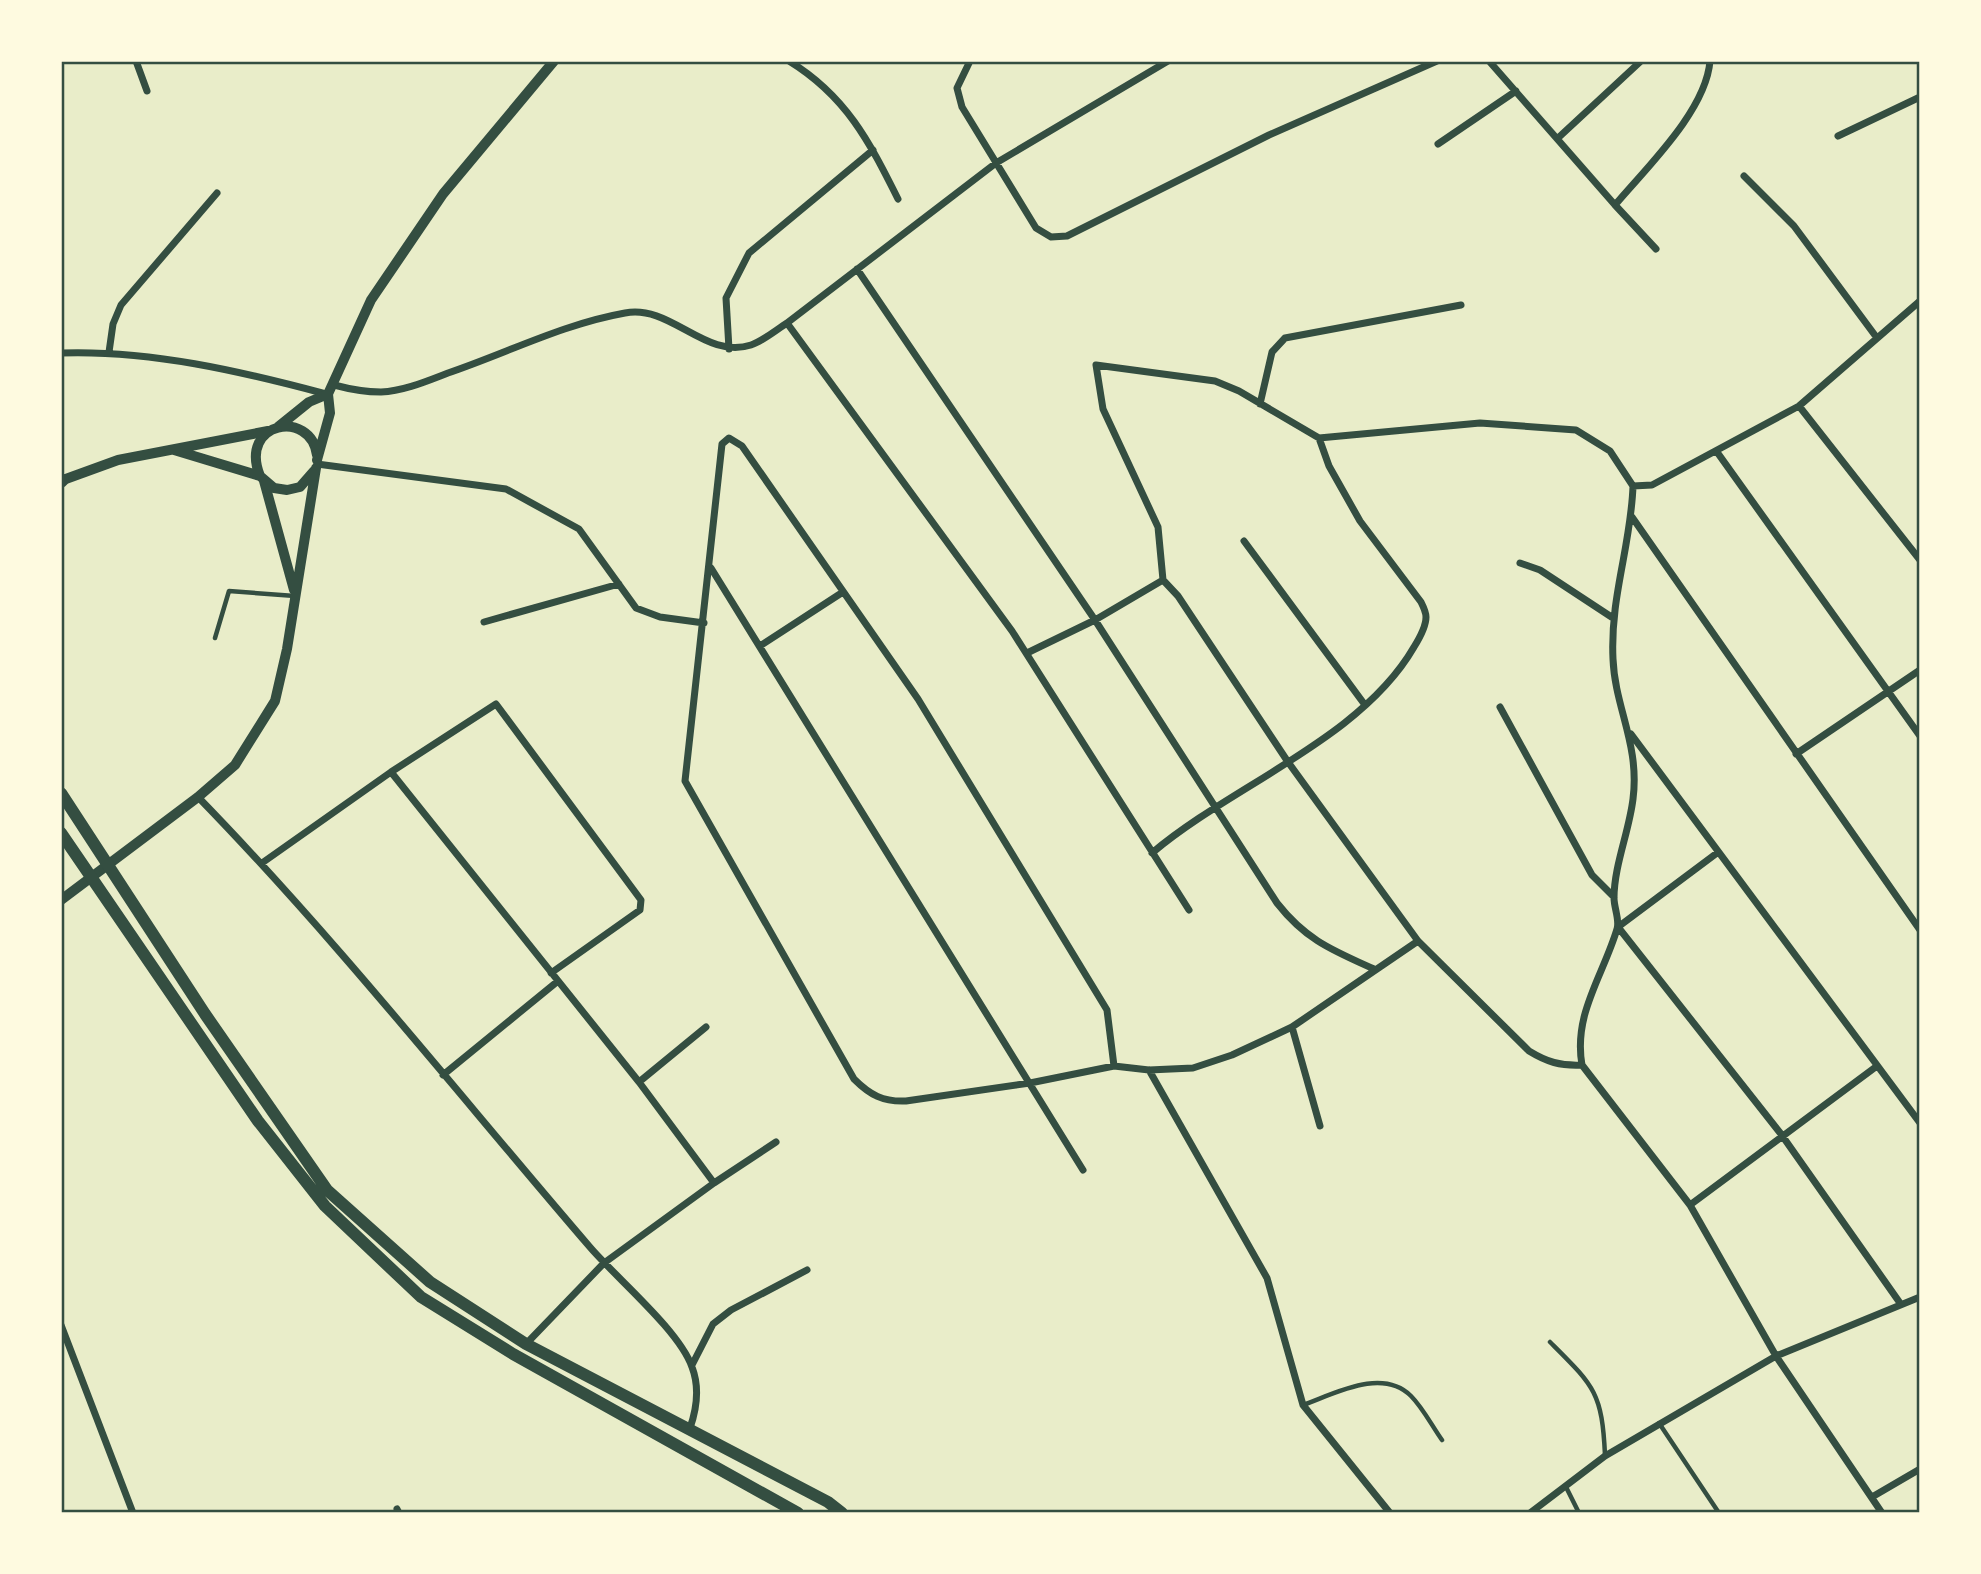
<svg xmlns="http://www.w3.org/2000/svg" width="1981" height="1574" viewBox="0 0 1981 1574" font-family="Roboto,sans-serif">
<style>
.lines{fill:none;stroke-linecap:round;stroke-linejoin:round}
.service{stroke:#344e41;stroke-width:4.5}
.minor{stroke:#344e41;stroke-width:7}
.tertiary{stroke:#344e41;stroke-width:10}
.primary{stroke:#344e41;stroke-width:12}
.neatline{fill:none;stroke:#344e41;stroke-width:2.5}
</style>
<rect width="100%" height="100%" fill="#e9edc9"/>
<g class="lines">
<path class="service" d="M215 638 229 591 295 596
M1550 1342C1594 1386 1602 1392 1605 1455
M1303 1405C1334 1394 1382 1367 1411 1396 1423 1408 1432 1426 1442 1440
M1659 1423 1719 1513
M1566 1487 1579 1513"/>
<path class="minor" d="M136 61 147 91
M789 61C846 96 869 141 898 199
M970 61 957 88 962 107 1036 228 1051 237 1067 236 1269 135 1437 61
M1489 61 1615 205C1646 168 1706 111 1710 61
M1838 136 1920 97
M1558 138 1641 61
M1438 144 1516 91
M1744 176 1794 226 1877 338
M1615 205 1656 249
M857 269 1095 620 1277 903C1306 940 1332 950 1374 969
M787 323 1012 631 1189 910
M729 349 726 298 749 253 873 150
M109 352 113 324 121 305 217 193
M61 353C150 350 240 371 326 394
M334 385C349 389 364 392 381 392 404 391 427 381 448 373 507 353 563 324 625 313 671 304 705 360 751 345 763 341 776 330 787 323L996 163 1168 61
M1260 404 1272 352 1285 338 1461 305
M1799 406 1920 560
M1717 452 1920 736
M317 464 506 489 579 529 636 608 660 617 704 623
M1633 486C1631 546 1610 596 1613 659 1615 708 1640 745 1633 799 1629 832 1614 866 1614 898 1614 908 1620 920 1617 929 1603 976 1573 1014 1582 1065L1690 1205 1776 1356 1882 1513
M1633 486 1652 485 1799 406 1920 301
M1632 517 1920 930
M1244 541 1365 705
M1520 563 1540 570 1613 618
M711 568 1083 1170
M1163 580 1158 527 1103 409 1096 365 1215 381 1239 391 1319 438 1480 423 1576 430 1610 451 1633 486
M1163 580 1178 596 1288 762 1418 941 1529 1051C1547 1062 1560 1066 1582 1065
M484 622 619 584
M760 646 843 592
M1027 653 1095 620 1163 580
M1500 707 1592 875 1614 897
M1631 734 1920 1123
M1796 754 1920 670
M391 772 639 1082 714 1183
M198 797C336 939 460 1096 589 1246 616 1278 679 1330 692 1367 700 1388 697 1408 690 1428
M1152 853C1232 785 1361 739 1414 647 1419 639 1426 627 1426 617 1426 612 1423 606 1421 602L1360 521 1329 466 1319 438
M1717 853 1618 927 1781 1134 1900 1303
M262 863 391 772 496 704 641 900 640 910 551 973
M1292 1027 1320 1126
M1114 1066 1107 1010 918 699 742 446 729 438 722 444 685 781 854 1079C870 1095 883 1102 906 1101L1030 1083 1114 1066 1149 1070 1193 1068 1232 1055 1292 1027 1418 941
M1149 1070 1267 1278 1303 1405 1390 1513
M443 1075 558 981
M639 1082 706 1027
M1690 1205 1877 1066
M61 1325 133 1513
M526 1344 604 1263 714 1183 776 1142
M692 1365 713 1324 731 1310 807 1270
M1872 1497 1920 1469
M397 1509 399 1513
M1530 1513 1605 1456 1776 1356 1920 1297"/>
<path class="tertiary" d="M278 427 309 402 328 394
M174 450 260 476 274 488 287 490 300 487 314 471
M317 460 330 413 328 394 371 300 443 194 554 61
M260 476C238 421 311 409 317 455
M63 480 118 460 268 431
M264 481 294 590
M61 900 198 797 235 765 275 701 287 649 316 468"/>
<path class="primary" d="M61 482 63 480
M61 793 205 1014 327 1190 430 1282 526 1344 828 1502 842 1513
M61 833 258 1121 325 1206 421 1297 513 1354 798 1513"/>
</g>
<rect width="1981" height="1574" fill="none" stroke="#fefae0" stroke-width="126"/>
<rect x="63" y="63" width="1855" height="1448" class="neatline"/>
</svg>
